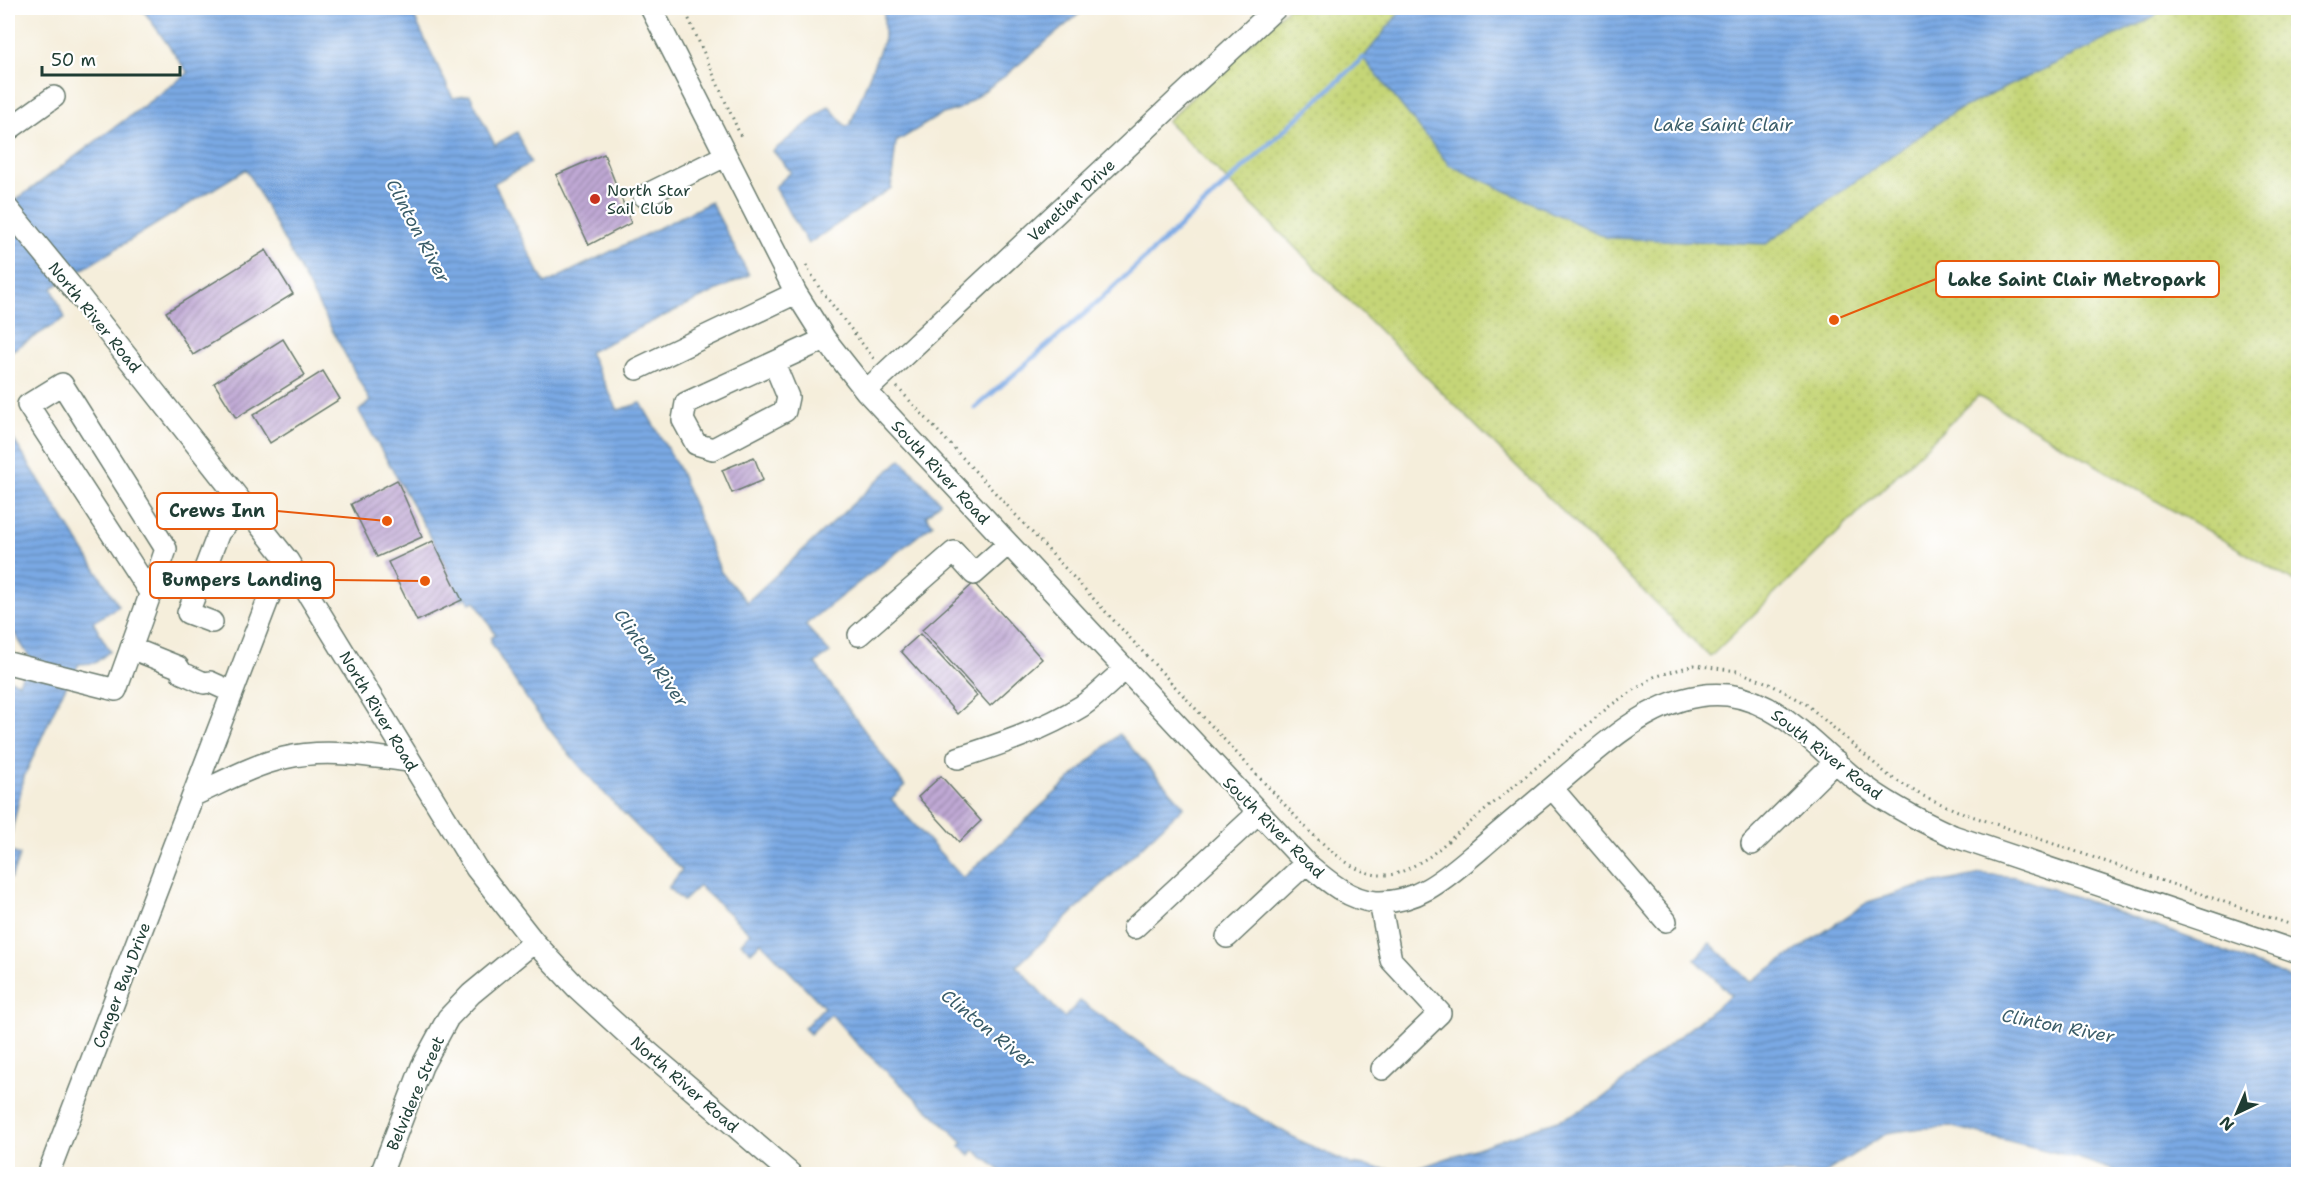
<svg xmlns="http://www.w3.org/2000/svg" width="2306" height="1182" viewBox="0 0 2306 1182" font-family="'Shantell Sans',sans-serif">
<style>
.park{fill:url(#park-dots);stroke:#728956;stroke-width:1.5}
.water{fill:url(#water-rules);stroke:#4c738c;stroke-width:1.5}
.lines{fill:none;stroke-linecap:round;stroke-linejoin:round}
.stream{stroke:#7aa9e4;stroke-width:5}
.building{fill:url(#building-hatch)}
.minor-casing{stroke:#6a7b6e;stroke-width:24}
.path{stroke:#6a7b6e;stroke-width:3;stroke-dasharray:1.5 4.5;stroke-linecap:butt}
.minor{stroke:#fff;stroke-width:21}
.poi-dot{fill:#c8321e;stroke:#fff;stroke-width:2}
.labels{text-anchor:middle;stroke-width:4.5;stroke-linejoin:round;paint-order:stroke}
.poi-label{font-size:16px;fill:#1f3d34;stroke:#fff;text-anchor:start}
.street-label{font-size:16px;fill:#1f3d34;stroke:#fff}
.water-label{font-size:18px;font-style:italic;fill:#3a5d69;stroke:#fff}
.leader{fill:none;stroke:#e8590c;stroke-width:2}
.callout-dot{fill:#e8590c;stroke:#fff;stroke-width:2}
.callout{fill:#fff;stroke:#e8590c;stroke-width:2}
.callout-label{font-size:18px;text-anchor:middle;font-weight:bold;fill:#1f3d34}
</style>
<defs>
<pattern id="park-dots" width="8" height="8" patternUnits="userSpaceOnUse" patternTransform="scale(1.5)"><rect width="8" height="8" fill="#c5d577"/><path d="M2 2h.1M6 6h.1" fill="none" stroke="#a9b868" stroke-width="1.8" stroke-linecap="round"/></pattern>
<pattern id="water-rules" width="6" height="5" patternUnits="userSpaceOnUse" patternTransform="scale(1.5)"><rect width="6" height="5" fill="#7aa9e4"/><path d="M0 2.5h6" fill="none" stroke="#638bba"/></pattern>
<pattern id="building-hatch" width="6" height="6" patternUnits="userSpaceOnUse" patternTransform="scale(1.5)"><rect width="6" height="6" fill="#bfa8d4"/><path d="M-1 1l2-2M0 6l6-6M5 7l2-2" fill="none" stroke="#9b8aad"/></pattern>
</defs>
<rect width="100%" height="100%" fill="#fff"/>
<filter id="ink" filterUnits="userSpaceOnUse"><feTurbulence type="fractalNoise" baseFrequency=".0167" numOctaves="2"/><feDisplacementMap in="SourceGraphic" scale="12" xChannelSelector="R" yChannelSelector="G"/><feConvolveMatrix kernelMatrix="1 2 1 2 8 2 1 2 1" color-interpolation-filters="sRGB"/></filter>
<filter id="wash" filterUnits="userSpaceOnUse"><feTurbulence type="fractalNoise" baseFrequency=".008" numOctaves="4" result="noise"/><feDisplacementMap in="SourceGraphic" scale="24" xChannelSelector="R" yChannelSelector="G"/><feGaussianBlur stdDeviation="1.35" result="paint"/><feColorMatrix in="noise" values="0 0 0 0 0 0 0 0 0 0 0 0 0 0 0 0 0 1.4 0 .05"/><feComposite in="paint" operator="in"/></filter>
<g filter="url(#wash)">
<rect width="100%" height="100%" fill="#f5eedb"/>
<path class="park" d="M1288 8H1403L1363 59 1766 244 1954 112 2154 17 2162 8H2298V584L1978 396 1710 657 1167 121Z"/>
<path class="water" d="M137 8H410L453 98 470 95 495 145 517 132 531 163 494 183 545 284 711 202 749 275 589 352 618 410 641 403 679 469 721 572 747 602 901 459 940 502 926 516 933 524 805 625 830 653 815 663 905 786 891 799 963 878 1119 734 1184 806 1017 966 1064 1018 1080 1001 1185 1075 1302 1142 1351 1164 1407 1172 1567 1117 1599 1101 1731 995 1695 959 1710 943 1750 982 1868 902 1921 886 1982 874 2015 877 2073 896 2200 942 2298 981V1174H2125L2077 1158 1953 1127 1922 1128 1887 1133 1823 1174H1005L974 1150 970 1155 960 1146 963 1142 857 1044 831 1014 810 1034 804 1028 824 1007 761 942 751 952 741 943 750 933 699 886 683 901 668 888 682 870C606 799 542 732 491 642V638L496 635 475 601 470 603 466 597 462 600 447 575V567L433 541 359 411 370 401 246 169 52 288 65 318 8 353V209L12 203 188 73 144 11Z
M884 8H1086L1005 76 959 109 940 115 896 142 891 188 808 244 775 187 791 172 773 151 829 106 846 127 850 125 884 39Z
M1403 8H2162L2154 17 1954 112 1766 244 1608 238 1449 165 1363 58Z
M8 431 119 606 93 622 110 651 95 663 79 664 59 699 24 777 8 848V679L19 683 30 658 8 623Z
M8 851 20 855 11 878 8 877Z"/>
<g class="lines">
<path class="stream" d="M975 408 1092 307 1363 58"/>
</g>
<g id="blocks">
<path class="building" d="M604 154 631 223 589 245 556 175Z
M266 250 293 294 193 355 166 312Z
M283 339 305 375 236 418 214 383Z
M323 371 340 399 270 443 253 415Z
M754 457 763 480 732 493 722 470Z
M397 480 422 537 377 557 351 504Z
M433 541 462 600 417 621 388 562Z
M974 583 1042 659 990 706 922 630Z
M920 634 977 696 957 714 901 651Z
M941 776 981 821 959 842 918 797Z"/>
</g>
</g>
<g filter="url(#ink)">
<use href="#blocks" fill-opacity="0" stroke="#6a7b6e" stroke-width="1.5"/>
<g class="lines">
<defs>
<path id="minor" d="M651 8 796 293 825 339 866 391 1306 863C1326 880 1349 900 1376 902 1419 904 1449 875 1479 850 1505 827 1532 805 1559 782 1606 743 1661 688 1728 695 1781 702 1816 747 1855 779 1885 803 1918 820 1953 836L2298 952
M8 130 54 97
M644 196 725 156
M8 209 76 292 288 561 476 868 534 942 577 988 626 1033 791 1174
M774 363 788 397 785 411 713 449 696 444 683 420 686 403 825 339
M637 369 796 293
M866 391 1276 8
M212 622 188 613 219 532 244 505
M859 635 954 552 974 574 1008 544
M131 648 178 667 182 673 189 676 204 683 210 682 232 692
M8 663 116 690C133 643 150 596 166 549L62 384 28 405 151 594
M958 758C1001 744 1043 730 1082 706 1097 696 1111 681 1125 669
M1552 788 1666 921
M194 795C223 782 253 765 284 758 326 748 367 756 409 761
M1752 844 1836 761
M1380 902 1391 960 1440 1013 1382 1069
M1134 928 1258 813
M1227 937 1306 863
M48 1174 274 584 288 561
M381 1174 422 1066 448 1018 471 994 534 942"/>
</defs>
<use href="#minor" class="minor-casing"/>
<path class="path" d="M684 8 742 139
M806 265 820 289 874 359
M897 387 1310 832C1331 850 1356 877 1386 875 1401 875 1416 864 1429 857L1611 705 1654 677 1694 665 1737 671 1768 683 1805 703 1889 776 1921 795 1960 812 2298 927"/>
<use href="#minor" class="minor"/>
</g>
</g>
<circle class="poi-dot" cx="595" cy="199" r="6"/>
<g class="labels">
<g class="poi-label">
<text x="607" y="196">North Star<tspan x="607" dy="18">Sail Club</tspan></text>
</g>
<g class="street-label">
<text transform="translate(1071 200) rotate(-43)" y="6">Venetian Drive</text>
<text transform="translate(95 317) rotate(51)" y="6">North River Road</text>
<text transform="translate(941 472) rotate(47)" y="6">South River Road</text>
<text transform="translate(379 711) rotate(59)" y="6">North River Road</text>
<text transform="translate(1827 754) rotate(38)" y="6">South River Road</text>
<text transform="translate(1274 827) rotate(45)" y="6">South River Road</text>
<text transform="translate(121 985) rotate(-69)" y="6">Conger Bay Drive</text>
<text transform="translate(685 1084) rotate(41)" y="6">North River Road</text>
<text transform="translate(415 1093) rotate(-67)" y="6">Belvidere Street</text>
</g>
<g class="water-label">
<text x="1723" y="131">Lake Saint Clair</text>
<text transform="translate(418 231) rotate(62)" y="6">Clinton River</text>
<text transform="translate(651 658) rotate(55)" y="6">Clinton River</text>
<text transform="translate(2058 1026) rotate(11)" y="6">Clinton River</text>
<text transform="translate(988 1029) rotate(39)" y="6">Clinton River</text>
</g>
</g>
<path class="leader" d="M1834 320L1936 279M387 521L277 511M425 581L334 580"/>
<g class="callout-dot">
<circle cx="1834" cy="320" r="6"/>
<circle cx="387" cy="521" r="6"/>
<circle cx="425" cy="581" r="6"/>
</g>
<g class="callout">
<rect x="1936" y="261" width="283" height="36" rx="6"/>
<rect x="157" y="493" width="120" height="36" rx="6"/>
<rect x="150" y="562" width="184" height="36" rx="6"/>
</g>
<g class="callout-label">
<text x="2077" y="286">Lake Saint Clair Metropark</text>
<text x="217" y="517">Crews Inn</text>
<text x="242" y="586">Bumpers Landing</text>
</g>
<rect width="2306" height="1182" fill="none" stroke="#fff" stroke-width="30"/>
<g transform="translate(2237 1113) rotate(224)" stroke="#ffffff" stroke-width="4.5" paint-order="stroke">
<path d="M0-4.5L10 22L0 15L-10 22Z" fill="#1f3d34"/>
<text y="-9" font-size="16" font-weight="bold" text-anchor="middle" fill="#1f3d34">N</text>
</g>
<path d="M42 66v9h138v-9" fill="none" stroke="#1f3d34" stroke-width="3"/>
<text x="51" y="66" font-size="18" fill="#1f3d34" stroke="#ffffff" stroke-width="4.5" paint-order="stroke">50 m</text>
</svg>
